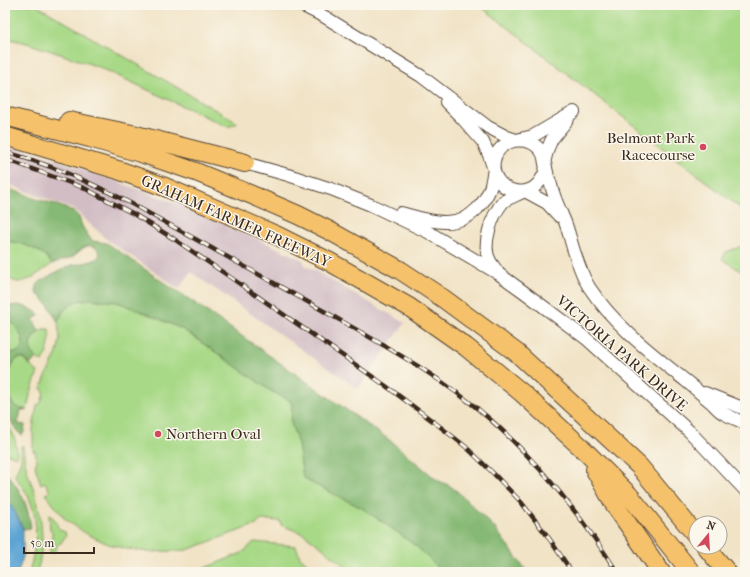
<svg xmlns="http://www.w3.org/2000/svg" width="750" height="577" viewBox="0 0 750 577" font-family="'IM FELL French Canon',serif">
<style>
.industrial{fill:#d2bdc5}
.green{fill:#a8d987;stroke:#728252}
.forest{fill:#86b974;stroke:#607249}
.water{fill:#5da4d3;stroke:#4c6778}
.lines{fill:none;stroke-linecap:round;stroke-linejoin:round}
.minor-casing{stroke:#564637;stroke-width:14}
.highway-casing{stroke:#564637;stroke-width:20}
.minor{stroke:#fff;stroke-width:12}
.highway{stroke:#f5c16b;stroke-width:18}
.rail-casing{stroke:#3b2a1e;stroke-width:4.5}
.rail{stroke:#fbf7ec;stroke-width:3;stroke-dasharray:9;stroke-linecap:butt}
.poi-dot{fill:#d1495b;stroke:#fbf7ec;stroke-width:1.5}
.labels{text-anchor:middle;stroke-width:3;stroke-linejoin:round;paint-order:stroke}
.poi-label{font-size:15px;fill:#3b2a1e;stroke:#fbf7ec;text-anchor:end}
.street-label{font-size:15px;fill:#3b2a1e;stroke:#fbf7ec}
</style>
<rect width="100%" height="100%" fill="#fbf7ec"/>
<filter id="ink" filterUnits="userSpaceOnUse"><feTurbulence type="fractalNoise" baseFrequency=".025" numOctaves="2"/><feDisplacementMap in="SourceGraphic" scale="8" xChannelSelector="R" yChannelSelector="G"/><feConvolveMatrix kernelMatrix="1 2 1 2 8 2 1 2 1" color-interpolation-filters="sRGB"/></filter>
<filter id="wash" filterUnits="userSpaceOnUse"><feTurbulence type="fractalNoise" baseFrequency=".012" numOctaves="4" result="noise"/><feDisplacementMap in="SourceGraphic" scale="16" xChannelSelector="R" yChannelSelector="G"/><feGaussianBlur stdDeviation="0.9" result="paint"/><feColorMatrix in="noise" values="0 0 0 0 0 0 0 0 0 0 0 0 0 0 0 0 0 1.4 0 .05"/><feComposite in="paint" operator="in"/></filter>
<g filter="url(#wash)">
<rect width="100%" height="100%" fill="#f1e3c6"/>
<path class="industrial" d="M5 145 52 158 193 209 303 260 305 265 405 323 358 389 191 272 179 289 105 238 75 210 5 183Z"/>
<path class="green" d="M5 5H36L238 123 228 127 167 99 99 67 27 43 5 38Z
M479 5H745V212Z
M5 241C22 243 43 249 52 264 43 270 28 283 17 282 13 281 9 278 5 276Z
M745 245V274L722 259 726 252Z
M90 299 117 302 148 314 184 330 271 391 291 401 292 407 291 423 298 444 303 477 308 481 362 508 397 532 417 547 435 565 440 572H352L316 543 304 534 281 525 280 521C275 521 263 519 260 521 256 525 258 525 252 526L187 550 174 551 150 552 127 549 108 544 87 534 66 520 45 494 50 492 45 482 41 484 35 466 37 461 35 451H33V429L37 405 41 403 44 392 41 389 46 376 57 353 60 339 58 322 63 311 76 301Z
M5 316C15 324 33 344 15 353L7 350H5Z
M43 329H49C51 344 48 349 43 362 24 354 28 338 43 329Z
M18 358C25 357 25 360 30 365 32 367 35 370 38 372L30 395 27 410C22 409 16 408 13 404 5 396 5 381 9 371 11 366 14 362 18 358Z
M5 419 14 436 17 450V457L5 453Z
M22 445 23 446C24 455 25 465 28 474 31 483 35 491 37 501 43 523 44 549 37 572H29C36 548 40 520 28 496 25 490 20 484 16 478L15 475 21 460V446Z
M49 514H50L58 524 57 526 62 531 65 532 66 535 61 543H60L56 547 57 548 52 554 50 552 51 538 52 536V532L50 530Z
M254 542 296 546 300 557 317 572H195L242 553Z"/>
<path class="forest" d="M5 188 22 193 36 199 55 204 74 212 79 217 82 226 85 231 92 241 106 243 110 245 173 289 179 292 388 439 437 480 450 486 458 492 494 527 527 572H440L435 565 417 547 397 532 362 508 308 481 303 477 298 444 291 423 292 407 291 401 271 391 184 330 148 314 117 302 90 299 76 301 63 311 58 322C52 311 47 301 36 293 36 290 36 287 38 284 42 279 65 267 73 265 78 264 92 262 96 259 105 253 95 244 87 246 81 248 77 254 72 257 66 260 58 261 52 264 43 249 22 243 5 241Z
M19 305C28 307 34 310 40 315L33 319 39 331C29 341 27 346 36 358L30 365C29 363 28 361 26 360 12 347 0 390 13 404 16 408 22 409 27 410H21L18 424 25 425 24 432 22 435C14 431 11 419 7 412L5 413V363L6 362 5 350H7L15 353C33 345 15 324 5 316V306Z
M5 472C21 489 28 505 31 528L23 529 13 508 5 498Z"/>
<path class="water" d="M5 498 13 508 23 529V557L18 572H5Z"/>
</g>
<g filter="url(#ink)">
<g class="lines">
<defs>
<path id="minor" d="M301 5 325 17 421 76 488 127 507 137 516 140
M446 102 462 118 483 142 489 155 493 167
M520 139 533 136 574 112
M545 159 548 148 552 139 568 119
M245 163 288 175 331 189 371 205 428 232 499 274 524 292 588 340 690 432 745 490
M546 167C545 170 545 174 543 176 531 204 489 191 494 161 498 139 528 133 541 151 545 156 544 162 546 168 547 174 549 180 551 185 554 198 560 210 565 222 569 232 571 243 575 254 578 263 584 279 589 287 614 325 651 353 686 381 695 388 703 396 712 403 715 406 719 411 723 413 730 417 738 420 745 423
M525 191 547 203 559 216
M401 213C427 220 456 231 477 209 482 204 486 198 489 191 492 185 492 177 494 170
M497 271C495 268 492 265 490 261 481 245 492 215 503 202 508 198 517 195 523 192
M705 393 745 409"/>
<path id="highway" d="M5 116 90 138 144 154 196 172 252 195 298 215 328 230 400 270 444 299 517 353 639 466 696 535
M69 121 132 134 245 163
M5 136 118 170 165 187 278 236 330 262 409 307 466 347 522 393 581 447 629 495 691 572
M595 470 616 507 661 572
M706 547 727 572"/>
</defs>
<use href="#minor" class="minor-casing"/>
<use href="#highway" class="highway-casing"/>
<use href="#minor" class="minor"/>
<use href="#highway" class="highway"/>
<defs>
<path id="rail" d="M5 152C49 164 90 182 130 203 192 237 253 271 315 306 376 341 439 374 492 421 541 465 582 517 617 572
M5 159 84 188 132 213 174 239 227 275 386 386 438 425 466 447 492 472 521 502 546 534 572 572"/>
</defs>
<use href="#rail" class="rail-casing"/>
<use href="#rail" class="rail"/>
</g>
</g>
<g class="poi-dot">
<circle cx="703" cy="147" r="4"/>
<circle cx="158" cy="434" r="4"/>
</g>
<g class="labels">
<g class="poi-label">
<text x="695" y="143">Belmont Park<tspan x="695" dy="17">Racecourse</tspan></text>
<text x="166" y="439" text-anchor="start">Northern Oval</text>
</g>
<g class="street-label">
<text transform="translate(236 221) rotate(24)" y="5">GRAHAM FARMER FREEWAY</text>
<text transform="translate(622 353) rotate(41)" y="5">VICTORIA PARK DRIVE</text>
</g>
</g>
<rect width="750" height="577" fill="none" stroke="#fbf7ec" stroke-width="20"/>
<g transform="translate(708 535) rotate(18)"><circle r="19" fill="#fbf7ec" stroke="#aea59a"/>
<path d="M0-3L7 15L0 10L-7 15Z" fill="#d1495b"/>
<text y="-6" font-size="11" font-weight="bold" text-anchor="middle" fill="#3b2a1e">N</text>
</g>
<path d="M24 547v6h70v-6" fill="none" stroke="#3b2a1e" stroke-width="2"/>
<text x="30" y="547" font-size="12" fill="#3b2a1e" stroke="#fbf7ec" stroke-width="3" paint-order="stroke">50 m</text>
</svg>
